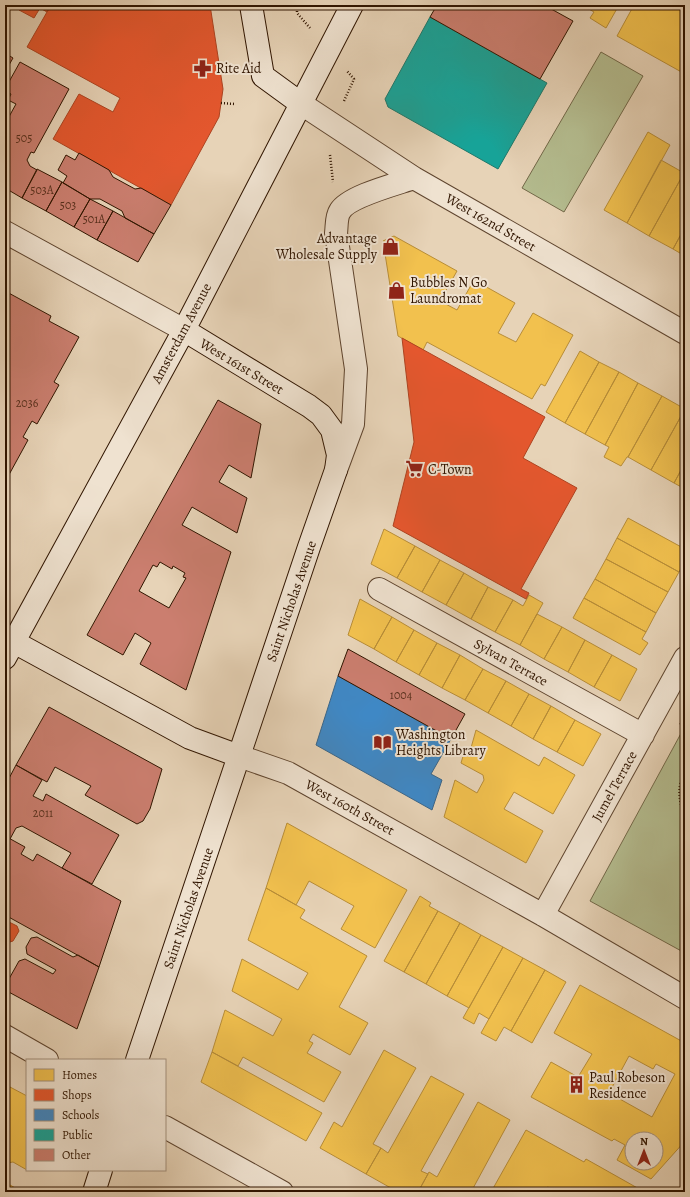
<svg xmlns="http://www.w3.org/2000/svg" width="690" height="1197" viewBox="0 0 690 1197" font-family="Alegreya,serif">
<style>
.green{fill:#b4bc8f;stroke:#726848}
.homes{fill:#f2c14e;stroke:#b88d37;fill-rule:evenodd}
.shops{fill:#e4572e;stroke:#ae4320}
.schools{fill:#3f88c5;stroke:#3a668a}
.public{fill:#17a398;stroke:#1e786a}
.building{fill:#cb7e6f;stroke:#301500;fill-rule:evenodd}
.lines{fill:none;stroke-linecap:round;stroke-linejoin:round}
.street-casing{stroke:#5e442e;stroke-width:24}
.secondary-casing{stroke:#301500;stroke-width:24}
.path{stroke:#301500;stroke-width:2.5;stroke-dasharray:1 2;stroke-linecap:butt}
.street{stroke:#efe2d0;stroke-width:22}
.secondary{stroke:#efe2d0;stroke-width:22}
.labels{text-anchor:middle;stroke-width:4;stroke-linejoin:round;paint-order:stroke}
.number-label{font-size:12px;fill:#572f1c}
.poi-label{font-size:14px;fill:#301500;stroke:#efe2d0;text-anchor:start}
.street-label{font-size:14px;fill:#301500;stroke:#efe2d0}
</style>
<rect width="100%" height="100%" fill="#e7d3b7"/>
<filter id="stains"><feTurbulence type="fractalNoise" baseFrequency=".005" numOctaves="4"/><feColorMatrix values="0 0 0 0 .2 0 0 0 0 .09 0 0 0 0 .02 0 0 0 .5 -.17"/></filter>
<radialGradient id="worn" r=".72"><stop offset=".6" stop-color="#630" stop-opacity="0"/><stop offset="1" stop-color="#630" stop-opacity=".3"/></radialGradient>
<path class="green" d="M601 52 643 76 564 212 522 188Z
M685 726V953L590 901Z"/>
<path class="homes" d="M582 5H619L606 28 590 18 594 12Z
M634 5H685V74L617 36Z
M648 132 670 145 627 223 604 210Z
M661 160 684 173 649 236 627 223Z
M684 173 685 227 673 249 649 236Z
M685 227V256L673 249Z
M394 236 457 271 440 301 457 310 474 280 515 303 498 333 516 342 533 313 573 335 545 386 541 384 532 399 427 342 423 350 398 336 383 241Z
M580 351 599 362 565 423 546 412Z
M599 362 619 372 585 434 565 423Z
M619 372 638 383 605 445 585 434Z
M638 383 662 396 628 457H627L621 466 604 457 609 447 605 445Z
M662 396 685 409 651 470 628 457Z
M685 409V463L674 483 651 470Z
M685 463V489L674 483Z
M628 518 685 549V561L679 572 617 538Z
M384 529 415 546 397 578 371 564Z
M617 538 679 572 668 592 606 559Z
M415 546 440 560 422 592 397 578Z
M606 559 668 592 656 613 595 579Z
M440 560 464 573 446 605 422 592Z
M464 573 488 587 471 619 446 605Z
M595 579 656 613 646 632 584 598Z
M488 587 513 600 495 632 471 619Z
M529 595 543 603 520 645 495 632 513 600 523 606Z
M584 598 646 632 642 639 648 643 640 655 573 618Z
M360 599 392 617 374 649 348 635Z
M537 614 562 627 544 659 520 645Z
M392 617 414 630 396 662 374 649Z
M562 627 585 640 568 672 544 659Z
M414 630 437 643 419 675 396 662Z
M585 640 612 655 594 687 568 672Z
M437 643 460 655 442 688 419 675Z
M460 655 483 669 465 700 442 688Z
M612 655 637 669 620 701 594 687Z
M483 669 506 681 488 713 465 700Z
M506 681 529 694 511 726 488 713Z
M529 694 551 706 533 739 511 726Z
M551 706 575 720 557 752 533 739Z
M575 720 601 734 583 766 557 752Z
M476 730 539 766 544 757 575 775 553 814 514 792 504 809 543 831 526 863 444 817 455 780 477 793 484 780 483 775 461 763 464 753 469 755Z
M287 823 407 890 375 948 341 929 354 906 309 881 296 905 266 888Z
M266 888 305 910 300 918 367 956 339 1007 368 1023 350 1055 313 1034 309 1041 313 1043 307 1053 341 1072 324 1102 243 1057 238 1066 212 1052 225 1010 273 1036 282 1019 232 991 242 959 298 990 308 973 248 940Z
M420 896 431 903 429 906 438 911 404 972 384 961Z
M438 911 460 923 426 984 404 972Z
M460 923 481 935 447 996 426 984Z
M481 935 503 947 469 1008 447 996Z
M503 947 523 958 489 1019 479 1013 474 1024 463 1018Z
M523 958 545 970 511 1031 504 1027 496 1041 481 1033Z
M545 970 566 982 532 1043 511 1031Z
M580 985 685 1043V1141L651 1179 617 1160 625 1145 614 1139 612 1141 531 1097 551 1062 578 1077 592 1054 554 1033ZM629 1056 653 1069 656 1064 675 1074 652 1117 609 1093ZM632 1139H656V1163H632Z
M384 1050 416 1068 373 1144 381 1148 366 1174 320 1148 334 1122 342 1127Z
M212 1052 322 1113 306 1141 201 1082Z
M431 1076 464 1094 421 1171 428 1174 418 1192H398L366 1174 381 1148 388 1153Z
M10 1087 27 1096V1170L13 1162 7 1163 5 1168V1096Z
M478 1102 510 1120 471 1192H418L429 1172 437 1177Z
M526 1130 584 1162 586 1159 641 1190 639 1192H555L548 1187 538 1192H491Z
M5 1182 22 1192H5Z"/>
<path class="shops" d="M22 5H51L47 12 40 8 34 18 19 10Z
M51 5H210L223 89 219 117 171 205 53 139 79 94 113 112 120 98 27 47Z
M402 338 545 417 523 458 577 488 521 589 529 593 526 599 393 526 414 442Z
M5 920 17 926 19 931 13 941 7 943 5 942Z"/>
<path class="schools" d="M338 676 451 739 431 774 442 780 432 810 316 745Z"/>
<path class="public" d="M430 17 547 83 498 169 388 107 385 99Z"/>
<path class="building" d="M437 5H544L573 21 540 79 430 17Z
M5 53 13 58 5 72Z
M20 62 69 89 34 153 31 152 27 160 30 166 37 170 22 198 5 188V124L16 104 8 100 11 94 5 91V89Z
M79 153 109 170 113 177 135 189 141 188 171 205 154 234 125 218 122 211 100 199H90L63 183 67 176 58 170 66 155 75 160Z
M37 169 62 182 46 211 22 198Z
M62 182 90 199 74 227 46 211Z
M90 199 113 211 97 240 74 227Z
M113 211 154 234 138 262 97 240Z
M5 291 51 316 49 321 79 337 54 382 59 385 37 424 32 421 23 437 28 440 5 482Z
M218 400 261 424 251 478 229 465 219 482 247 498 237 533 192 507 182 525 231 552 186 690 140 664 151 643 135 633 123 655 87 635ZM160 562 172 569 173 566 185 573 183 577 186 578 169 608 139 591 153 565 157 567Z
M348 649 465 714 451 739 338 676Z
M49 707 162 769 150 809 143 821 137 824 85 795 91 786 55 767 47 782 16 765Z
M16 765 42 780 33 796 43 801 46 794 119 835 92 884 62 868 71 853 22 826 16 828 10 839 5 836V786Z
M5 836 25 847 21 854 33 861 37 854 121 901 99 967 5 915Z
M37 937 73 957 78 955 99 967 77 1029 5 990V986L19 961 25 959 53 974 56 970 27 954 26 947 31 938Z"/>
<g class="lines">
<defs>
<path id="street" d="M300 103 414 178 685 333
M5 232 184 330
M336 470 353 424 356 369 336 233C337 226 336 217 340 211 349 196 397 184 414 178
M379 589 643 735
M239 756 288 773 543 915 685 998
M543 915 685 658
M5 1036 47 1060
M165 1127 282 1192"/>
<path id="secondary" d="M251 5 263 76 300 103
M14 642 190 738 239 756
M5 658 184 330 352 5
M137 1060 309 547 336 470 338 455 332 430 321 415 309 406 184 330
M94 1192 101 1170"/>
</defs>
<use href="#street" class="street-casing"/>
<use href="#secondary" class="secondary-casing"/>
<path class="path" d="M297 5V13L310 28
M344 101 354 79 347 71
M221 103 235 104
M330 155 333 182
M680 723 685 726
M685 772C676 788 680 799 683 816L685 819"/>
<use href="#street" class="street"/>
<use href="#secondary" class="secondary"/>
</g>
<defs>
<symbol id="pharmacy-bare" viewBox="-9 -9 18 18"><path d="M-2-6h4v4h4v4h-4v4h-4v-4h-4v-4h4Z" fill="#8f2418" stroke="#efe2d0" stroke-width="2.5" paint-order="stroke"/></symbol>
<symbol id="shop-bare" viewBox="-9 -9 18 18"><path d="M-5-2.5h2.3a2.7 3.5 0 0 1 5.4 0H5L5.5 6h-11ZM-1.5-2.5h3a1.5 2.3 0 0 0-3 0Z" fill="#8f2418" stroke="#efe2d0" stroke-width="2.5" paint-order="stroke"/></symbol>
<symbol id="supermarket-bare" viewBox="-9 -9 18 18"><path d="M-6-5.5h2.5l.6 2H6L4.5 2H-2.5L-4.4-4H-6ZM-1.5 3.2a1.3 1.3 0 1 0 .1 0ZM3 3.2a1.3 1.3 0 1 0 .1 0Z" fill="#8f2418" stroke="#efe2d0" stroke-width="2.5" paint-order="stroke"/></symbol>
<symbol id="library-bare" viewBox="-9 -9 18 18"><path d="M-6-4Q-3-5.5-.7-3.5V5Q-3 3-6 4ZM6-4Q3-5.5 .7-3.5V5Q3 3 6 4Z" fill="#8f2418" stroke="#efe2d0" stroke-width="2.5" paint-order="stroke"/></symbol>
<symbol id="building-bare" viewBox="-9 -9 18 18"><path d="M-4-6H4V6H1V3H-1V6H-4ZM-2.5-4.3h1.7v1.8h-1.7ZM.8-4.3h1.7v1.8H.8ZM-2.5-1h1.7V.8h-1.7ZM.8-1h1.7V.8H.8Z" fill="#8f2418" stroke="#efe2d0" stroke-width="2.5" paint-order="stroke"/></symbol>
</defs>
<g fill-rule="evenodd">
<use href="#pharmacy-bare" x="190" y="56" width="25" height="25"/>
<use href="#shop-bare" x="378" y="234" width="25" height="25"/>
<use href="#shop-bare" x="384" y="278" width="25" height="25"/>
<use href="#supermarket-bare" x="402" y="456" width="25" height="25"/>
<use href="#library-bare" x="370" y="730" width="25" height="25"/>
<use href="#building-bare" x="564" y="1072" width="25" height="25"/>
</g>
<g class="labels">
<g class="number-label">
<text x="24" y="142">505</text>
<text x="42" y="194">503A</text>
<text x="68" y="209">503</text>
<text x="94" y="223">501A</text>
<text x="27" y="407">2036</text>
<text x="401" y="699">1004</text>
<text x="43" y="817">2011</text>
</g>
<g class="poi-label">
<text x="216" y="73">Rite Aid</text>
<text x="377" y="243" text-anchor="end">Advantage<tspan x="377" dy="16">Wholesale Supply</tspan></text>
<text x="410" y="287">Bubbles N Go<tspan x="410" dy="16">Laundromat</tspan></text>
<text x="428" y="474">C-Town</text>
<text x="396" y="739">Washington<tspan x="396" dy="16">Heights Library</tspan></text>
<text x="589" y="1082">Paul Robeson<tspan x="589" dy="16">Residence</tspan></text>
</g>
<g class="street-label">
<text transform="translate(491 222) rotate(30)" y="5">West 162nd Street</text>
<text transform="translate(181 333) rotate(-62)" y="5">Amsterdam Avenue</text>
<text transform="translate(242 366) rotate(31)" y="5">West 161st Street</text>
<text transform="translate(291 601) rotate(-71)" y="5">Saint Nicholas Avenue</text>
<text transform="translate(511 662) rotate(29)" y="5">Sylvan Terrace</text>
<text transform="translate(614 786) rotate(-61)" y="5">Jumel Terrace</text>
<text transform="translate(350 807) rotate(29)" y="5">West 160th Street</text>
<text transform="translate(188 908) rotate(-71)" y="5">Saint Nicholas Avenue</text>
</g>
</g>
<rect width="690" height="1197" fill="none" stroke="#e7d3b7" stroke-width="20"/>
<rect x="6" y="6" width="678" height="1185" fill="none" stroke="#301500" stroke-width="2"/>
<rect x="10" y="10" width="670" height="1177" fill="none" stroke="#301500"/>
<rect x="26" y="1059" width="140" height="112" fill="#efe2d0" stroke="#a3907d"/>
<rect x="34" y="1069" width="20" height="12" fill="#f2c14e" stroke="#a3907d"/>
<text x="62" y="1079" font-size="12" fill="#301500">Homes</text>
<rect x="34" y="1089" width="20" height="12" fill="#e4572e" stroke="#a3907d"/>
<text x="62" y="1099" font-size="12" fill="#301500">Shops</text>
<rect x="34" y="1109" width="20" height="12" fill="#3f88c5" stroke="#a3907d"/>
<text x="62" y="1119" font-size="12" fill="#301500">Schools</text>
<rect x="34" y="1129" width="20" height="12" fill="#17a398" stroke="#a3907d"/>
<text x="62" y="1139" font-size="12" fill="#301500">Public</text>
<rect x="34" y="1149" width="20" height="12" fill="#cb7e6f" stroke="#a3907d"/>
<text x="62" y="1159" font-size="12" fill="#301500">Other</text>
<g transform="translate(644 1151)"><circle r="19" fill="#efe2d0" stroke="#a3907d"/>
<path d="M0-3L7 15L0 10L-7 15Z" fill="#8f2418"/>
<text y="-6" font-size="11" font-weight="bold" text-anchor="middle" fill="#301500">N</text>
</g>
<rect width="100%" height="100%" filter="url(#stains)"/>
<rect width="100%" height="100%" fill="url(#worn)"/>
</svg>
